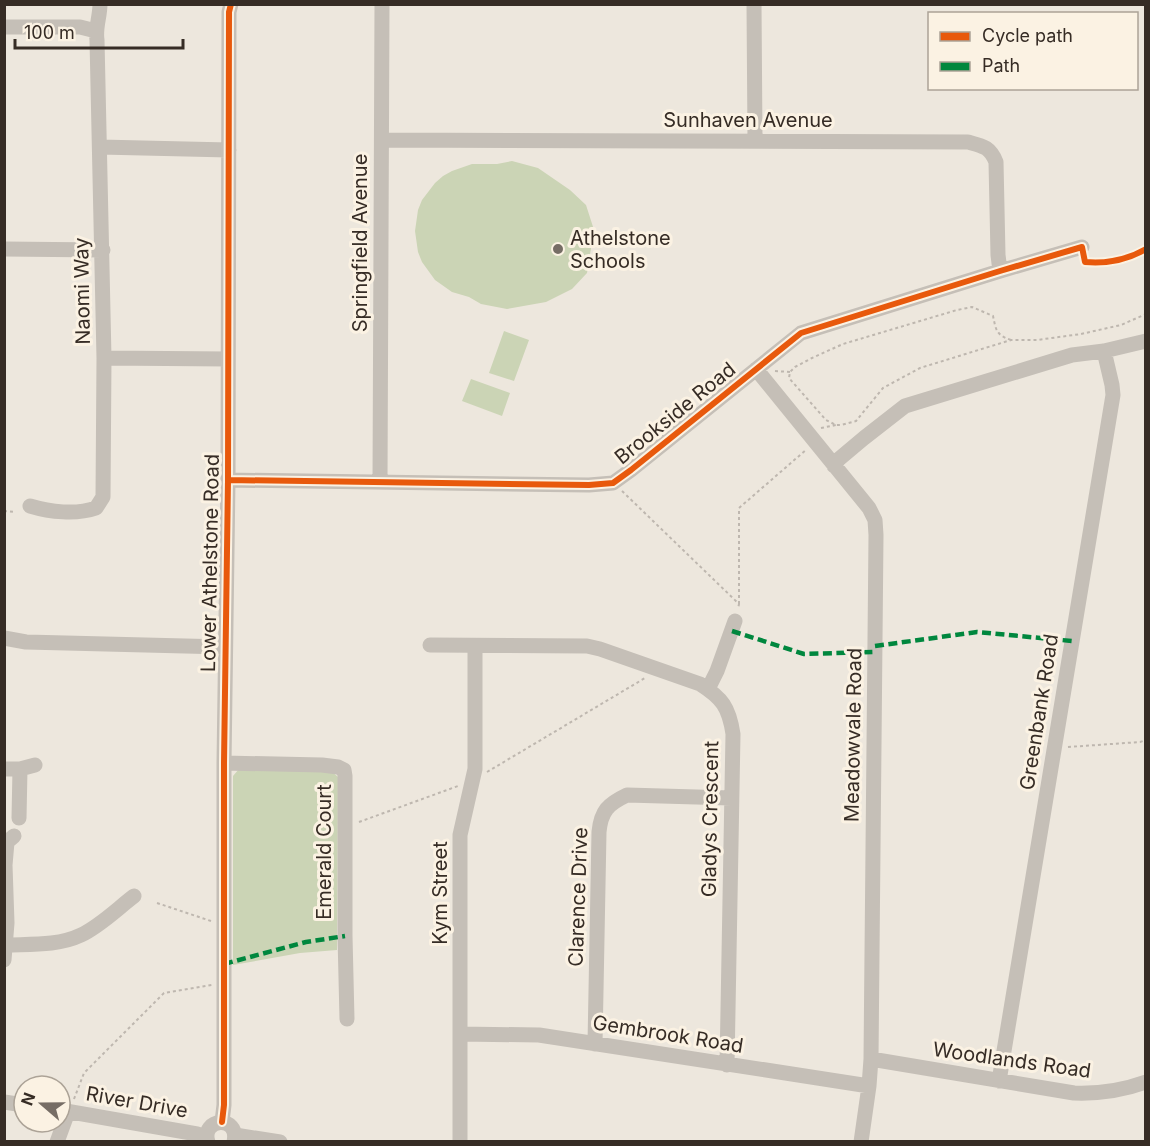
<svg xmlns="http://www.w3.org/2000/svg" width="1150" height="1146" viewBox="0 0 1150 1146" font-family="Inter,sans-serif">
<style>
.green{fill:#cbd4b5}
.lines{fill:none;stroke-linecap:round;stroke-linejoin:round}
.path{stroke:#beb7af;stroke-width:2;stroke-dasharray:3 3;stroke-linecap:butt}
.minor{stroke:#c5bfb7;stroke-width:15}
.quiet{stroke:#00873e;stroke-width:4.5;stroke-dasharray:9 4.5;stroke-linecap:butt}
.cycleway-casing{stroke:#fbf2e3;stroke-width:10}
.cycleway{stroke:#e8590c;stroke-width:6}
.poi-dot{fill:#766d65;stroke:#fbf2e3;stroke-width:2}
.labels{text-anchor:middle;stroke-width:6;stroke-linejoin:round;paint-order:stroke}
.street-label{font-size:20px;fill:#362c25;stroke:#fbf2e3}
.poi-label{font-size:20px;fill:#362c25;stroke:#fbf2e3;text-anchor:start}
</style>
<rect width="100%" height="100%" fill="#ede7dd"/>
<path class="green" d="M512 161 538 168 570 190 586 205 594 230 587 273 572 289 546 302 507 309 481 304 469 297 452 292 435 280 422 262 418 252 415 231 418 210 422 200 435 183 443 176 452 171 472 164H497Z
M504 331 529 340 514 381 489 373Z
M471 379 510 393 502 416 462 401Z
M239 769 330 770 338 777 337 950 300 953 233 965V776Z"/>
<g class="lines">
<path class="path" d="M1011 340C996 335 996 330 993 316L972 307 957 310 843 344 812 358 795 367 790 372 789 378 826 420 836 425H841L856 421 883 388 920 368 1011 340H1037L1081 334 1121 325 1146 314
M775 371 790 372
M821 428 836 425
M622 491 739 604 738 609
M4 511 15 512
M739 604V508L807 449
M1068 747 1140 742 1146 740
M487 772 645 678
M359 822 458 786
M157 903 211 921
M74 1099 84 1073 164 993 212 985"/>
<path class="minor" d="M754 4 755 140
M4 27H80L96 31
M382 140 968 142C983 146 990 147 996 162L998 255 1000 271
M100 147 229 150
M4 249 103 250
M104 358 228 359
M756 369 869 508 875 520 876 535 871 1059 869 1086 861 1142
M834 466 839 459 864 438 905 406 1072 355 1104 351 1146 341
M228 480 589 485 613 483 631 470 801 333 1000 271 1082 247
M380 481 382 4
M30 506C50 512 76 515 96 508L103 497 104 358 97 40C95 28 100 17 100 4
M4 638 26 642 225 647
M430 645 587 646 600 649 700 684C722 698 729 707 733 734L727 1065
M708 689 717 671 735 621
M224 763 322 765 338 767 344 770 345 776V936L347 1019
M4 769H20L35 765
M19 818 20 769
M6 945C31 944 58 946 81 935 100 926 117 909 134 896
M4 960 7 923 5 865 7 842 14 836
M460 1034 539 1035 869 1086
M595 1044 599 832C601 811 608 804 627 795L731 798
M871 1059 1074 1093C1100 1094 1121 1091 1146 1082
M999 1081 1113 395 1112 385 1104 351
M4 1102 24 1105
M60 1110 197 1134 207 1137
M222 1122 224 1105V763L228 480 229 12 231 4
M235 1135 280 1142
M57 1142 68 1112
M208 1142C200 1118 240 1114 234 1142
M460 1142V835L475 769V646"/>
<path class="quiet" d="M732 631 804 654 875 652
M875 646 977 632 1072 641
M224 964 306 942 345 936"/>
<defs>
<path id="cycleway" d="M228 480 589 485 613 483 631 470 801 333 1000 271 1082 247 1085 262C1107 264 1127 260 1146 249
M222 1122 224 1105V763L228 480 229 12 231 4"/>
</defs>
<use href="#cycleway" class="cycleway-casing"/>
<use href="#cycleway" class="cycleway"/>
</g>
<circle class="poi-dot" cx="558" cy="249" r="6"/>
<g class="labels">
<g class="street-label">
<text x="748" y="127">Sunhaven Avenue</text>
<text transform="translate(360 243) rotate(-90)" y="7">Springfield Avenue</text>
<text transform="translate(82 291) rotate(-91)" y="7">Naomi Way</text>
<text transform="translate(675 413) rotate(-39)" y="7">Brookside Road</text>
<text transform="translate(210 563) rotate(-89)" y="7">Lower Athelstone Road</text>
<text transform="translate(1039 712) rotate(-81)" y="7">Greenbank Road</text>
<text transform="translate(853 735) rotate(-89)" y="7">Meadowvale Road</text>
<text transform="translate(710 819) rotate(-89)" y="7">Gladys Crescent</text>
<text transform="translate(324 852) rotate(-90)" y="7">Emerald Court</text>
<text transform="translate(440 893) rotate(-90)" y="7">Kym Street</text>
<text transform="translate(578 897) rotate(-88)" y="7">Clarence Drive</text>
<text transform="translate(668 1034) rotate(9)" y="7">Gembrook Road</text>
<text transform="translate(1012 1060) rotate(8)" y="7">Woodlands Road</text>
<text transform="translate(137 1102) rotate(10)" y="7">River Drive</text>
</g>
<g class="poi-label">
<text x="570" y="245">Athelstone<tspan x="570" dy="23">Schools</tspan></text>
</g>
</g>
<rect width="1150" height="1146" fill="none" stroke="#362c25" stroke-width="12"/>
<rect x="928" y="12" width="210" height="78" fill="#fbf2e3" stroke="#aca397" stroke-width="1.5"/>
<rect x="940" y="32" width="30" height="9" fill="#e8590c" stroke="#aca397" stroke-width="1.5"/>
<text x="982" y="42" font-size="18" fill="#362c25">Cycle path</text>
<rect x="940" y="62" width="30" height="9" fill="#00873e" stroke="#aca397" stroke-width="1.5"/>
<text x="982" y="72" font-size="18" fill="#362c25">Path</text>
<g transform="translate(42 1104) rotate(290)"><circle r="28" fill="#fbf2e3" stroke="#aca397" stroke-width="1.5"/>
<path d="M0-4.5L10 22L0 15L-10 22Z" fill="#766d65"/>
<text y="-9" font-size="16" font-weight="bold" text-anchor="middle" fill="#362c25">N</text>
</g>
<path d="M15 39v9h168v-9" fill="none" stroke="#362c25" stroke-width="3"/>
<text x="24" y="39" font-size="18" fill="#362c25" stroke="#fbf2e3" stroke-width="4.5" paint-order="stroke">100 m</text>
</svg>
